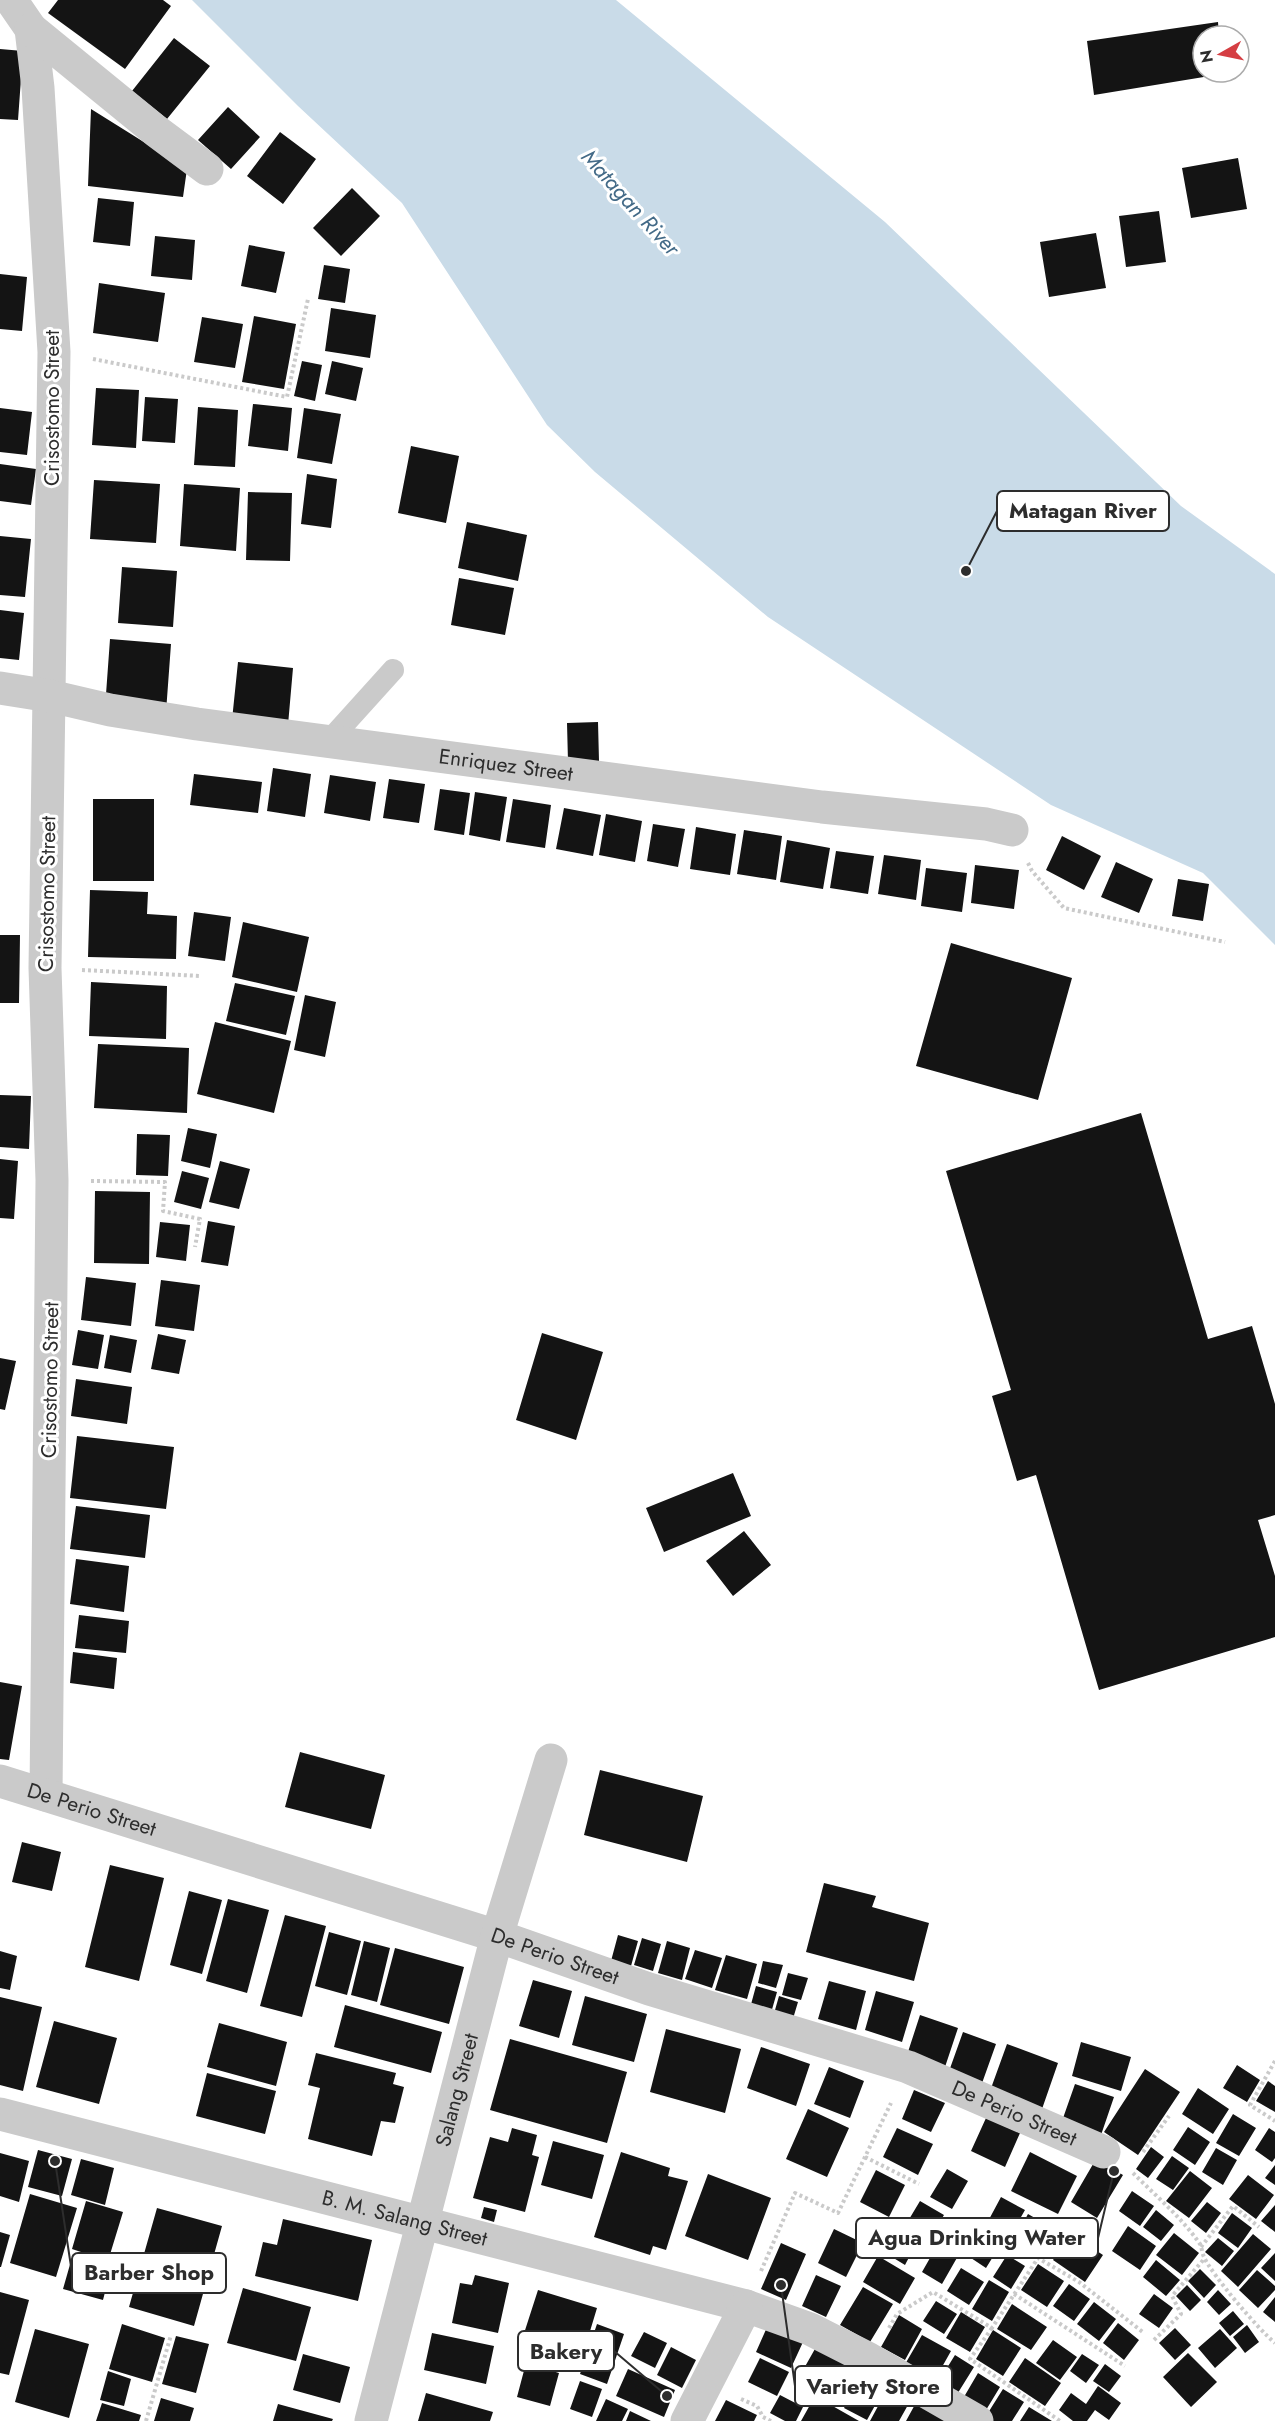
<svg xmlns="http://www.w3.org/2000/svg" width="1275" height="2421" viewBox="0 0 1275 2421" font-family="Jost,sans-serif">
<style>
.water{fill:#c9dbe8}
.building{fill:#141414}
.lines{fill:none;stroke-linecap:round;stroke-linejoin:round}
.path{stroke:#cacaca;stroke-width:4;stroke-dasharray:3 3;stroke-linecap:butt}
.lane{stroke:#cacaca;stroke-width:22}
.street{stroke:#cacaca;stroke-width:33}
.labels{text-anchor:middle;stroke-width:6;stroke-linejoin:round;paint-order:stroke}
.street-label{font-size:21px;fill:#2d2d2d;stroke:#fff}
.water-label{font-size:22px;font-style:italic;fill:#436a87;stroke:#fff}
.leader{fill:none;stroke:#2d2d2d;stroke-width:2}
.callout-dot{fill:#2d2d2d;stroke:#fff;stroke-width:2}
.callout{fill:#fff;stroke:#2d2d2d;stroke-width:2}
.callout-label{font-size:22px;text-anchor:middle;font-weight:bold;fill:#2d2d2d}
</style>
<rect width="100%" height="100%" fill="#fff"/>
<path class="water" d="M192 0H616L885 222 1181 506 1275 574V945L1203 873 1051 805 768 617 595 472 547 425 402 203 298 106Z"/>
<path class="building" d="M58 0H163L171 6 125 69 48 13Z
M1218 22 1219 36H1203V72H1222V74L1094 95 1087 41Z
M174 38 210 66 167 119 132 91Z
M0 49 23 51 18 120 0 119Z
M228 107 260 137 231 169 198 140Z
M91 109 187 169 183 197 88 186Z
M280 132 316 159 283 204 247 176Z
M1238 158 1247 209 1191 218 1182 168Z
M352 188 380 216 341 256 313 228Z
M98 198 134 202 130 246 93 242Z
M1159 211 1166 262 1126 267 1119 216Z
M1096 233 1106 288 1049 297 1040 242Z
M155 236 195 240 192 280 151 276Z
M249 245 285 252 276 293 241 286Z
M324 265 350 269 345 303 318 299Z
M0 274 27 277 22 331 0 329Z
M99 283 165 293 158 342 93 333Z
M331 308 376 315 370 358 325 351Z
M254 316 296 324 284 389 242 382Z
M202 317 243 324 235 368 194 362Z
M302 361 322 365 315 401 294 396Z
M332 361 363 368 356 401 325 394Z
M96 388 139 390 136 448 92 445Z
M145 397 178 399 175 443 142 441Z
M253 404 292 408 288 451 248 446Z
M198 407 238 410 235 467 194 465Z
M0 408 32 412 27 455 0 452Z
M304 408 341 414 332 464 297 458Z
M411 446 459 456 446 523 398 513Z
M0 464 36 469 31 505 0 501Z
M307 474 337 479 331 528 301 524Z
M94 480 160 484 156 543 90 539Z
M184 484 240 488 236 551 180 546Z
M248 492 292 493 290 561 246 560Z
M467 522 527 535 518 581 458 568Z
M0 536 31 539 25 597 0 595Z
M122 567 177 571 173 627 118 623Z
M459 578 514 588 505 635 451 625Z
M0 610 24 613 19 660 0 658Z
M110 639 171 644 166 712 105 708Z
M238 662 293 668 288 725 232 720Z
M598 722 599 761 568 762 567 723Z
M273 768 311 774 305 817 267 811Z
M194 774 262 782 258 813 190 805Z
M330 775 376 782 370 821 324 813Z
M389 779 425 784 419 823 383 818Z
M440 789 470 793 464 835 434 830Z
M475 792 507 797 500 841 469 835Z
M93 799H154V881H93Z
M513 799 551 805 545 848 506 842Z
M564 808 601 815 593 856 556 849Z
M606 814 642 821 635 862 599 855Z
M653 824 685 829 678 867 647 861Z
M696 827 736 834 730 875 690 869Z
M744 830 782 836 776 880 737 874Z
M1062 836 1101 856 1084 890 1046 870Z
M787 840 830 848 823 889 780 882Z
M836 851 874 856 868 894 830 888Z
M884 855 921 860 916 900 878 894Z
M1116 862 1153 879 1139 913 1101 897Z
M975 865 1019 870 1014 909 971 903Z
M926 868 967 873 962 912 921 906Z
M1178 879 1209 884 1203 921 1172 916Z
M90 890 148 892 147 914 177 916 176 959 88 957Z
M194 912 231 917 225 961 188 956Z
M243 922 309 937 297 992 232 977Z
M0 935H20L19 1003H0Z
M951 943 1072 978 1038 1100 916 1066Z
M91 982 167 986 166 1039 89 1036Z
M235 983 295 996 286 1035 226 1021Z
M305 995 336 1002 325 1057 294 1050Z
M215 1022 291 1041 274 1113 197 1094Z
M98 1044 189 1048 187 1113 94 1108Z
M0 1095 31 1096 29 1149 0 1147Z
M1141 1113 1208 1339 1252 1326 1275 1404V1515L1258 1520 1275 1576V1637L1099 1690 1036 1475 1017 1481 992 1396 1011 1390 946 1171Z
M188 1128 217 1134 210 1168 181 1161Z
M137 1134 170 1135 168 1176 136 1175Z
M0 1159 18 1161 14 1219 0 1218Z
M220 1161 250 1169 239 1209 209 1202Z
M182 1171 209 1178 201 1209 174 1202Z
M95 1191 150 1192 149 1264 94 1263Z
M208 1221 235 1226 228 1266 201 1262Z
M160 1222 190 1225 186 1261 156 1257Z
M86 1277 136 1283 131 1326 81 1320Z
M161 1280 200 1285 194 1331 155 1326Z
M78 1330 104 1335 98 1369 72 1365Z
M542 1333 603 1352 576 1440 516 1420Z
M158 1334 186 1340 179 1374 151 1369Z
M110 1335 137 1340 131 1373 104 1368Z
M0 1358 16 1361 5 1410 0 1409Z
M76 1379 132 1387 127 1424 71 1416Z
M77 1436 174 1447 166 1509 70 1498Z
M733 1473 751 1516 664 1552 646 1508Z
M76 1506 150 1515 145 1558 70 1549Z
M744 1531 771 1565 733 1596 706 1561Z
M76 1559 129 1566 124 1612 70 1604Z
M79 1615 129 1621 126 1653 75 1648Z
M73 1652 117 1658 114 1689 70 1683Z
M0 1682 22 1686 9 1760 0 1759Z
M300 1752 385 1775 371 1829 285 1807Z
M600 1770 703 1796 687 1862 584 1835Z
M22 1842 61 1852 52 1891 12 1882Z
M110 1865 164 1878 139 1981 85 1967Z
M824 1883 876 1896 872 1907 929 1923 914 1981 806 1952Z
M189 1891 222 1900 202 1974 170 1965Z
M228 1899 269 1910 247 1993 206 1981Z
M285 1915 326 1926 302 2017 260 2006Z
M329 1932 361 1941 347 1995 315 1986Z
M618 1935 638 1941 631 1966 611 1961Z
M642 1938 661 1944 653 1971 634 1965Z
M364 1941 390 1948 377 2002 351 1995Z
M667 1941 690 1948 682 1980 658 1973Z
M395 1948 464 1967 449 2024 380 2005Z
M695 1950 722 1958 712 1988 685 1979Z
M0 1951 17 1956 10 1990 0 1988Z
M726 1955 757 1964 747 1999 715 1990Z
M763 1961 783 1965 776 1988 758 1983Z
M788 1973 808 1978 801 2000 782 1995Z
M533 1980 572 1991 559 2038 519 2026Z
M829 1981 866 1991 856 2030 818 2019Z
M756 1986 777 1992 771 2013 750 2008Z
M876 1991 914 2002 902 2042 865 2030Z
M585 1996 647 2014 634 2062 572 2045Z
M779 1996 798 2002 792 2022 773 2017Z
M0 1997 42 2007 23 2091 0 2085Z
M345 2005 442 2032 431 2073 334 2047Z
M920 2015 958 2028 945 2067 907 2055Z
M54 2021 117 2038 99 2104 36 2087Z
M219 2023 287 2042 276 2086 207 2067Z
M666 2029 741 2049 725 2113 650 2092Z
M963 2032 996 2044 981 2086 948 2074Z
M510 2039 627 2072 607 2143 490 2110Z
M1081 2042 1131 2057 1121 2091 1072 2076Z
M1007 2044 1058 2063 1042 2109 990 2091Z
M761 2047 810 2064 796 2106 747 2088Z
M316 2053 396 2073 393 2084 404 2087 395 2123 381 2121 372 2156 308 2139 320 2088 308 2085Z
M1237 2065 1260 2080 1247 2102 1223 2088Z
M829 2067 864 2081 850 2118 814 2104Z
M1145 2069 1180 2092 1138 2155 1104 2132Z
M207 2073 276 2091 265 2134 196 2116Z
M1268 2081 1275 2086V2112L1256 2101Z
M1075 2084 1114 2097 1101 2135 1062 2121Z
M1198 2088 1229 2109 1213 2134 1182 2114Z
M914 2090 945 2103 931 2132 902 2119Z
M808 2109 849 2128 827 2177 786 2159Z
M1233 2114 1256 2128 1239 2156 1216 2143Z
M986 2118 1020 2133 1005 2167 971 2151Z
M1188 2127 1210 2142 1195 2165 1173 2150Z
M512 2128 537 2135 532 2155 539 2157 525 2212 473 2198 490 2137 508 2142Z
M897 2128 933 2144 918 2175 883 2157Z
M1269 2128 1275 2132V2158L1272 2162 1255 2150Z
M553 2141 604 2155 592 2199 541 2185Z
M1151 2147 1164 2157 1148 2178 1136 2169Z
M1216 2148 1237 2160 1223 2185 1202 2172Z
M38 2150 72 2159 62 2196 28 2187Z
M621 2152 670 2168 668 2176 688 2181 666 2250 653 2246 650 2255 594 2237Z
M1030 2152 1077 2176 1058 2214 1011 2191Z
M0 2153 29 2161 19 2202 0 2196Z
M1172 2156 1189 2168 1173 2190 1156 2179Z
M81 2159 114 2168 105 2205 71 2195Z
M1096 2159 1123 2175 1097 2218 1071 2202Z
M1275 2165V2185L1265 2178Z
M947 2169 968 2181 952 2209 930 2197Z
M876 2170 905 2185 889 2217 860 2202Z
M1190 2171 1212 2188 1189 2218 1166 2201Z
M708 2174 771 2198 748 2260 685 2236Z
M1248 2175 1274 2195 1256 2219 1229 2199Z
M1132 2191 1154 2206 1140 2226 1119 2211Z
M30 2194 77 2208 56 2277 10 2263Z
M1001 2197 1025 2210 1009 2238 986 2225Z
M86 2201 123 2212 108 2261 72 2249Z
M920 2201 944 2215 929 2240 905 2226Z
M1207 2202 1221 2213 1206 2233 1191 2221Z
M1275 2205V2232L1261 2221Z
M484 2207 497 2210 494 2222 481 2218Z
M157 2208 222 2226 194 2326 129 2307Z
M1156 2210 1174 2225 1161 2241 1143 2227Z
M1232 2213 1252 2228 1238 2248 1218 2233Z
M1028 2214 1054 2229 1042 2248 1017 2234Z
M283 2219 372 2240 358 2301 255 2276 263 2242 277 2245Z
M1128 2226 1156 2246 1140 2270 1112 2251Z
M834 2229 863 2243 846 2277 818 2263Z
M900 2230 918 2240 905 2265 887 2254Z
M0 2232 10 2235 1 2267H0Z
M1174 2233 1199 2253 1182 2275 1156 2255Z
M1071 2234 1103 2255 1085 2282 1053 2260Z
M1253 2234 1271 2249 1238 2287 1221 2271Z
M984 2238 999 2247 986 2268 971 2258Z
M1218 2238 1234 2251 1222 2266 1205 2252Z
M781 2243 806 2254 786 2300 761 2289Z
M938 2244 958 2256 942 2284 922 2272Z
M1275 2253V2281L1261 2268Z
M73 2254 112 2265 103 2300 63 2289Z
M1007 2255 1025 2266 1011 2289 993 2277Z
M878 2256 915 2278 900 2304 863 2282Z
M1156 2260 1180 2280 1166 2296 1143 2277Z
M1038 2264 1064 2281 1047 2307 1021 2290Z
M961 2268 984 2282 969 2305 947 2291Z
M1200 2269 1216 2285 1204 2298 1188 2281Z
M1257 2270 1275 2286V2290L1258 2308 1239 2290Z
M475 2275 509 2283 498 2333 452 2323 460 2283 472 2285Z
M816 2275 841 2286 826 2317 802 2306Z
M989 2280 1009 2292 992 2321 972 2309Z
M1069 2284 1090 2299 1074 2321 1053 2306Z
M1187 2285 1201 2300 1190 2311 1176 2296Z
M863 2287 893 2304 870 2342 840 2325Z
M243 2288 311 2307 296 2361 227 2343Z
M538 2290 597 2308 578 2371 518 2352Z
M1218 2290 1231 2304 1219 2315 1207 2302Z
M0 2292 29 2300 9 2375 0 2373Z
M1154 2294 1173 2308 1159 2328 1139 2314Z
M1275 2297V2322L1263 2312Z
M936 2301 957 2314 944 2334 923 2321Z
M1094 2302 1116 2319 1099 2341 1077 2324Z
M1012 2304 1047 2327 1031 2350 997 2329Z
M1233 2311 1244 2324 1230 2336 1219 2323Z
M961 2312 985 2327 970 2352 946 2338Z
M899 2315 922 2329 905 2360 881 2347Z
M1118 2323 1139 2340 1124 2360 1103 2343Z
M122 2324 165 2338 152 2382 109 2369Z
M597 2324 624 2334 607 2384 580 2374Z
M768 2325 803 2342 791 2368 756 2352Z
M1247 2325 1259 2342 1245 2353 1233 2337Z
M1175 2328 1191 2345 1175 2360 1159 2343Z
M35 2329 89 2344 69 2418 15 2402Z
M1220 2329 1237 2348 1215 2368 1198 2348Z
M993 2330 1021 2348 1003 2376 976 2359Z
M644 2332 667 2343 655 2368 631 2356Z
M432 2333 494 2346 486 2384 424 2370Z
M922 2335 951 2351 933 2383 904 2366Z
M176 2336 209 2344 196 2393 162 2384Z
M820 2340 857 2360 836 2400 798 2379Z
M1053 2340 1077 2357 1060 2380 1036 2363Z
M671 2347 696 2360 682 2388 657 2375Z
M1188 2353 1217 2382 1191 2407 1163 2377Z
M303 2354 350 2367 340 2403 293 2390Z
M1082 2354 1099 2365 1086 2383 1070 2371Z
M955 2355 974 2367 956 2396 937 2384Z
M760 2358 789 2372 777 2396 748 2382Z
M1025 2358 1061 2383 1045 2406 1009 2382Z
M526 2363 559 2373 550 2406 517 2397Z
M1105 2364 1121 2376 1109 2392 1093 2381Z
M628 2369 675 2390 664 2417 616 2396Z
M108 2371 131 2379 124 2406 100 2400Z
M978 2373 1000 2387 983 2415 961 2402Z
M580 2381 602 2389 592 2417 570 2409Z
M890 2384 913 2396 899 2421H870Z
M1098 2386 1121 2403 1109 2420 1095 2410 1087 2421H1073L1059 2410 1071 2393 1086 2404Z
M855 2387 878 2400 867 2420 844 2408Z
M1003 2389 1024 2402 1012 2421H993L986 2416Z
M426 2393 493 2412 490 2421H418Z
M780 2395 803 2407 796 2421H785L770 2413Z
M815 2396 859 2421H801Z
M161 2398 194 2408 190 2421H154Z
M606 2399 628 2409 622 2421H596Z
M918 2399 947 2421H906Z
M726 2400 757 2415 754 2421H715Z
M102 2403 141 2415 139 2421H96Z
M278 2404 333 2419 332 2421H273Z
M1029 2407 1052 2421H1020Z
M630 2411 651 2421H626Z"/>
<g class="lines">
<path class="path" d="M93 359 287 397 308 299
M1028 863 1032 871 1064 908 1225 942
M82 970 201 976
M91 1181 165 1182 163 1211 200 1219 195 1247
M1275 2061 1250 2105 1275 2121
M1143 2152 1169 2116
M865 2157 919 2184
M1133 2173C1156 2196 1182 2218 1200 2244 1202 2248 1202 2253 1204 2257 1212 2275 1259 2330 1275 2343
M1201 2247 1233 2206 1259 2227
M761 2271 795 2193 838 2213 891 2103
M1014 2294 1125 2366
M889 2328 897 2314 933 2292 992 2328 1038 2258 1079 2282 1144 2333
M992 2328 970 2359 1060 2421
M1154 2340 1181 2314 1172 2296 1205 2258
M741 2399 757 2406 763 2417 771 2421
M146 2421 171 2335"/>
<path class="lane" d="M328 742 393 670"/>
<g class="street">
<path d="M11 0 31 29 38 88 54 352 45 968 52 1180 46 1795"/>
<path d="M31 29 156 131 207 169"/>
<path id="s1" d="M0 688 50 696 110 710 197 724 822 807 986 824 1012 830"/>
<path id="s2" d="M0 1781 497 1936 649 1989 908 2067 1104 2152"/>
<path id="s3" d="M0 2114 746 2306 810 2329 869 2359 977 2421"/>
<path id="s4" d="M371 2421 497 1936 551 1760"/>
<path d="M687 2421 746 2306"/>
</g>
</g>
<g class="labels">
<g class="street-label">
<text transform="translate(52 408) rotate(-90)" y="7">Crisostomo Street</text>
<text dy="7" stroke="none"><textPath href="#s1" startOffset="512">Enriquez Street</textPath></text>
<text transform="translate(47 894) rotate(-89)" y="7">Crisostomo Street</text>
<text transform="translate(50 1380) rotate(-89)" y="7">Crisostomo Street</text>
<text dy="7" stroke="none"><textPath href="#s2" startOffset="96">De Perio Street</textPath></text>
<text dy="7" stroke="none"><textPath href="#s2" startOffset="582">De Perio Street</textPath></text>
<text dy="7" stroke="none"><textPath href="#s4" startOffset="342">Salang Street</textPath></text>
<text dy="7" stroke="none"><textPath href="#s2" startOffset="1068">De Perio Street</textPath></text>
<text dy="7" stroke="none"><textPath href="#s3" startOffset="418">B. M. Salang Street</textPath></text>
</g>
<g class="water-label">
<text transform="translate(631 202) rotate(48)" y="8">Matagan River</text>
</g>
</g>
<path class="leader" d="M966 571L997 511M1114 2171L1098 2238M55 2161L72 2273M667 2396L614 2351M781 2285L795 2386"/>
<g class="callout-dot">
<circle cx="966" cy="571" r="6"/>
<circle cx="1114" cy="2171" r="6"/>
<circle cx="55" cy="2161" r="6"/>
<circle cx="667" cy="2396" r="6"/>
<circle cx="781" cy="2285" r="6"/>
</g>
<g class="callout">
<rect x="997" y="491" width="172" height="40" rx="6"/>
<rect x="856" y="2218" width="242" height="40" rx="6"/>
<rect x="72" y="2253" width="154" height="40" rx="6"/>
<rect x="518" y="2331" width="96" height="40" rx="6"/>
<rect x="795" y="2366" width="157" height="40" rx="6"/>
</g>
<g class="callout-label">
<text x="1083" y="518">Matagan River</text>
<text x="977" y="2245">Agua Drinking Water</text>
<text x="149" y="2280">Barber Shop</text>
<text x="566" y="2359">Bakery</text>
<text x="873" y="2394">Variety Store</text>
</g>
<g transform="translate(1221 54) rotate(261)"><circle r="28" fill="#ffffff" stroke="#ababab" stroke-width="1.5"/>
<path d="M0-4.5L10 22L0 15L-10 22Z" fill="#d53e43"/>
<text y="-9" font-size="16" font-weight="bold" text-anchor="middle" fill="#2d2d2d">N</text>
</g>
</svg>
